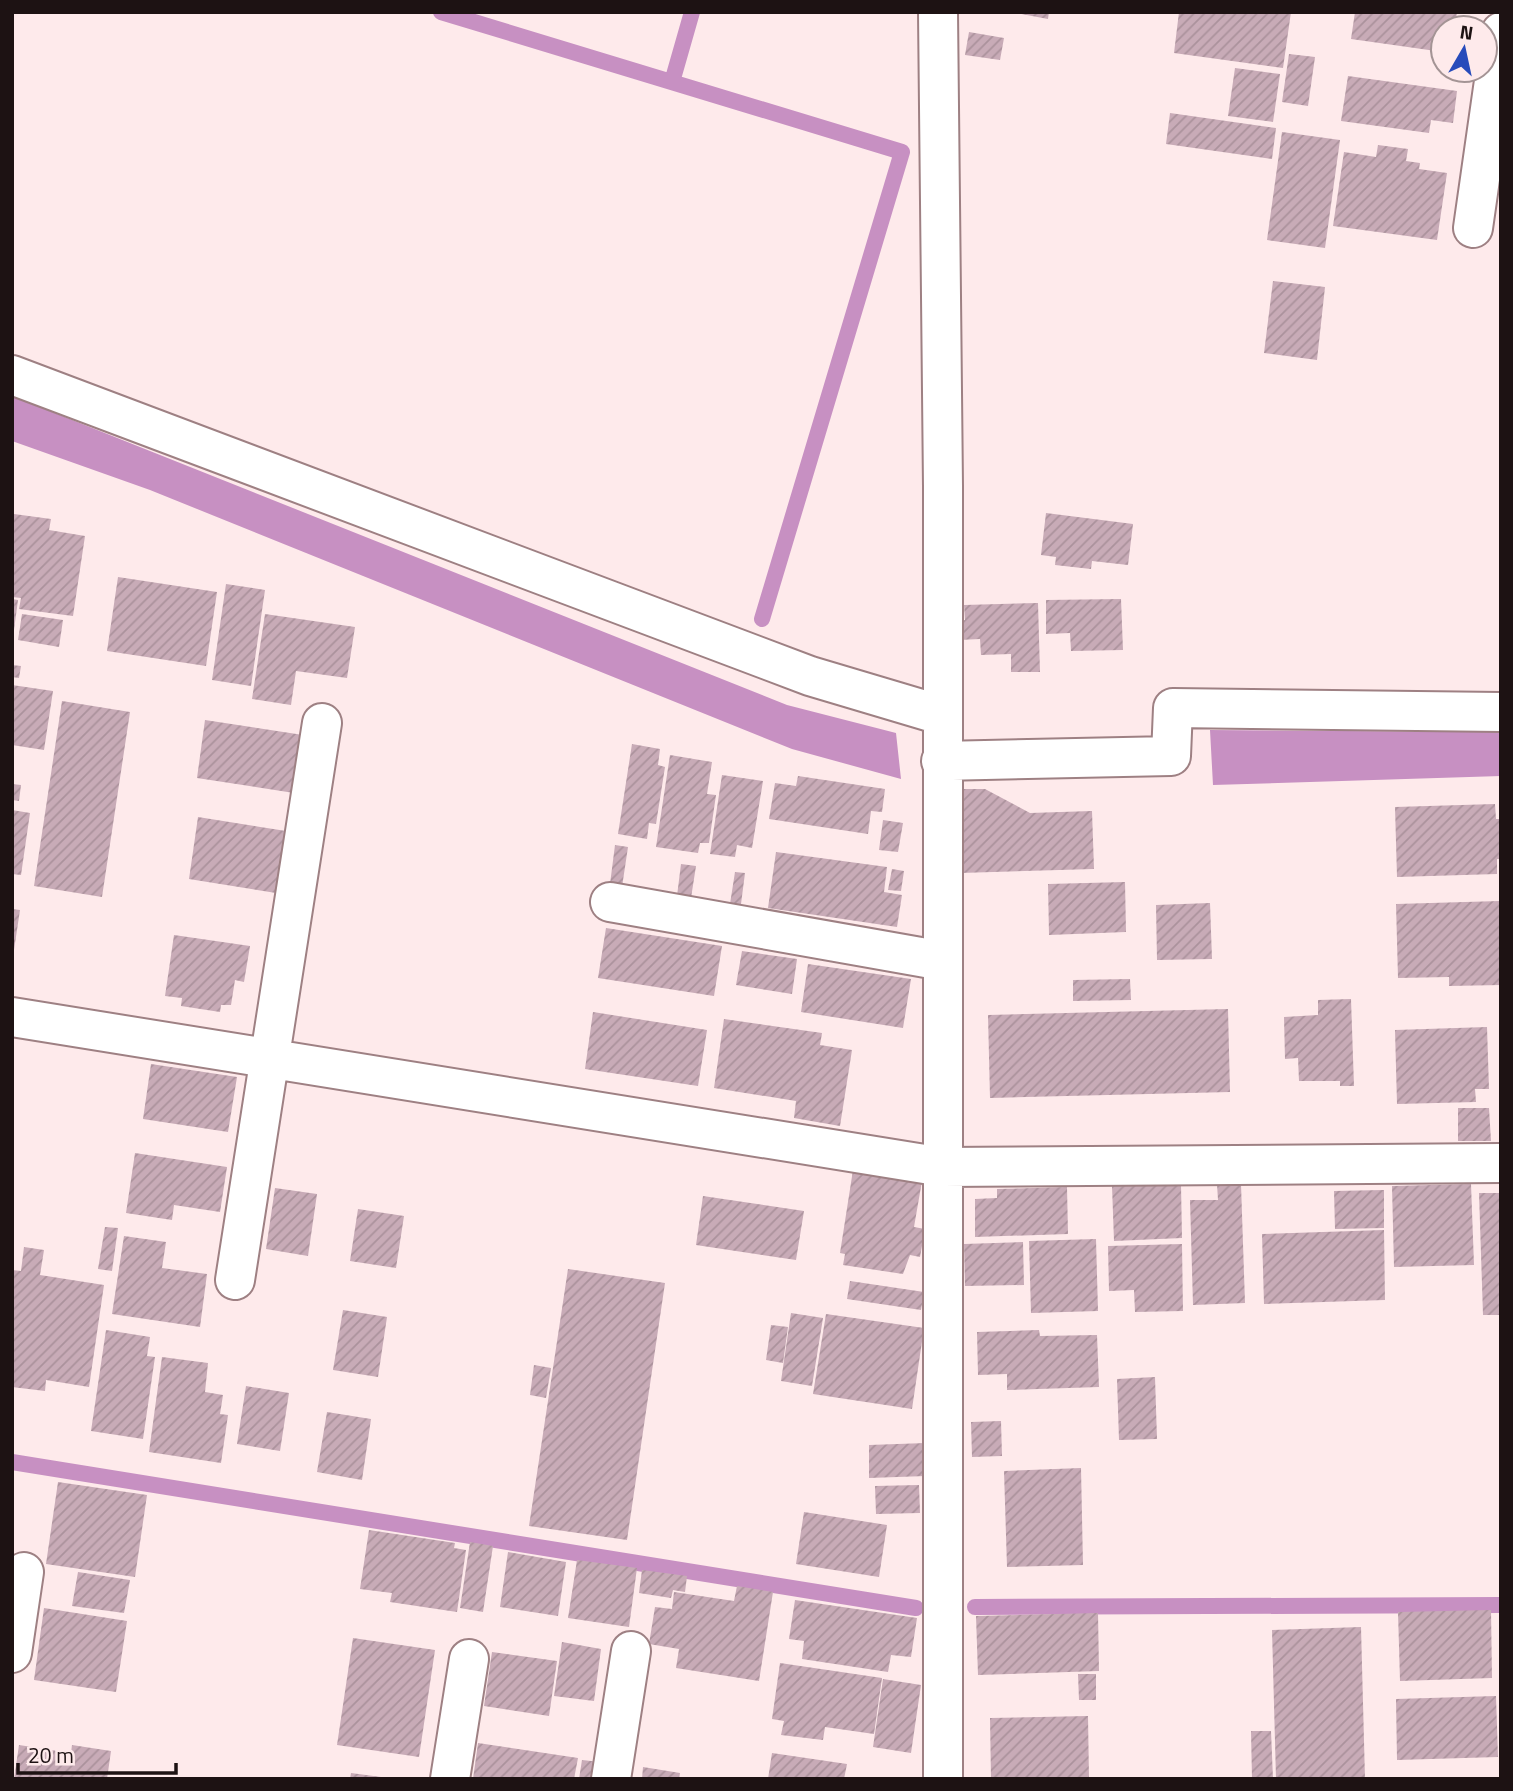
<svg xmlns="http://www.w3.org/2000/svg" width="1513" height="1791" viewBox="0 0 1513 1791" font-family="'Titillium Web',sans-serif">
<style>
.water{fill:#c790c2}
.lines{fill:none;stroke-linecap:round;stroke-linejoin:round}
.stream{stroke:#c790c2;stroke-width:16}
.building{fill:url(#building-hatch)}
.minor-casing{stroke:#9e8083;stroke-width:42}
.minor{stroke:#fff;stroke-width:38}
</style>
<defs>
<pattern id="building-hatch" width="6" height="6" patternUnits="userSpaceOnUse" patternTransform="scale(1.75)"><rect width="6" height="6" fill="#c8abb7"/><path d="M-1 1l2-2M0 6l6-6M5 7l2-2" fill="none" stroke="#ab929c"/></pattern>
</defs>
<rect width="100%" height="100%" fill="#feeaeb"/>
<path class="water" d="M12 396 787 705 896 733 901 779 792 749 150 490 12 441Z
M1210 730 1501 732V776L1213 785Z"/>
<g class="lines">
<path class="stream" d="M441 12 902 152 762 619
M672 82 692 12
M12 1462 916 1608
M975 1607 1501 1605"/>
</g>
<path class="building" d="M1010 12H1049L1048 19Z
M1179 12H1291L1283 68 1174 53Z
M1355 12H1457L1455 28H1443V52L1351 39Z
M969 32 1004 38 1000 60 965 55Z
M1289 54 1315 57 1308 106 1282 102Z
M1235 68 1280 74 1273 122 1228 116Z
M1348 76 1457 91 1453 123 1431 120 1429 133 1341 121Z
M1170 113 1276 128 1272 159 1166 144Z
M1282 132 1340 140 1325 248 1267 240Z
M1378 145 1408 149 1406 161 1420 163 1419 169 1447 173 1437 240 1333 226 1344 152 1376 157Z
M1273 281 1325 287 1317 360 1264 353Z
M1046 513 1133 524 1128 565 1092 561 1091 569 1055 565 1056 557 1041 555Z
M14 514 51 519 49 530 85 536 73 616 19 609 21 598 12 597Z
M118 577 217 592 206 666 107 651Z
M226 584 265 590 251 686 212 680Z
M12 599 18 600 14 630H12Z
M1121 599 1123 650 1071 651 1070 633 1046 634V600Z
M1038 603 1040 672H1011V654L981 655 980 639 959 640V621L965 620 964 605Z
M22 614 63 620 59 647 18 640Z
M265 614 355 627 347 678 296 671 291 705 252 699Z
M12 665 21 666 19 678 12 677Z
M12 685 53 691 44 750 12 745Z
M62 701 130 712 102 897 34 886Z
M205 720 303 735 294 793 197 778Z
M632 744 660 749 658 765 665 767 656 824 649 823 647 839 618 834Z
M670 755 712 762 707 794 716 795 709 843H700L698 853 656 847Z
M722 775 763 781 752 848 737 845 735 857 710 854Z
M798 776 885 789 882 812 871 811 868 834 769 819 775 783 796 786Z
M12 784 21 785 19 801 12 800Z
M958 789H985L1030 813 1092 811 1094 869 960 873Z
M1495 804 1496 819H1501V859H1497V874L1397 877 1395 807Z
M12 810 30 813 21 875 12 874Z
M198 817 286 831 276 893 189 879Z
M883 820 903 823 898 852 879 850Z
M615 845 628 847 622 887 610 884Z
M776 852 887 867 884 892 902 895 897 927 768 908Z
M681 864 696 866 691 898 677 896Z
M892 869 904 871 901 891 888 890Z
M735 872 745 873 741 904H730Z
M1125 882 1126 932 1049 935 1048 884Z
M1500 901 1501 985 1449 986V977L1398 978 1396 904Z
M1210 903 1212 959 1157 960 1156 905Z
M12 909 20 910 14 950H12Z
M606 928 722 946 714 996 598 978Z
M174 935 250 946 244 982 235 980 231 1005H221L220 1012 181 1006 182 998 165 996Z
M742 951 797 959 792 994 736 985Z
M808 964 911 979 903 1028 801 1012Z
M1130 979 1131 1000 1073 1001V980Z
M1351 999 1354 1086H1340V1081H1299L1298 1058 1285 1059 1284 1017 1318 1015V1000Z
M1228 1009 1230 1092 990 1098 988 1015Z
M593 1012 707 1030 698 1086 585 1069Z
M724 1019 822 1033 820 1045 852 1050 840 1126 794 1118 796 1101 714 1088Z
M1487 1027 1489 1089H1475L1476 1102 1397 1104 1395 1030Z
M151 1064 237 1077 228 1132 143 1119Z
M1458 1108H1489L1491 1141H1458Z
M135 1153 227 1167 220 1212 174 1205 172 1220 126 1213Z
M853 1170 922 1181 914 1227 925 1229 920 1257 910 1255 903 1274 843 1265 845 1254 840 1253Z
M1217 1184H1241L1245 1303 1193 1305 1190 1200H1218Z
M1471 1184 1474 1265 1394 1267 1392 1186Z
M1181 1185 1182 1238 1114 1241 1112 1186Z
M1067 1187 1068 1234 975 1237V1199L997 1198V1189Z
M275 1188 317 1194 308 1256 266 1249Z
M1384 1190V1228L1335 1229 1334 1191Z
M1479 1193H1501V1315H1483Z
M703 1196 804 1211 796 1260 696 1245Z
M358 1209 404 1216 396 1268 350 1261Z
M105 1227 118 1228 112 1271 98 1269Z
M1384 1230 1385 1300 1264 1304 1262 1234Z
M124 1236 166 1242 162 1268 207 1274 200 1327 112 1314Z
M1096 1239 1098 1311 1031 1313 1029 1241Z
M1023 1242 1024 1285 965 1286 964 1244Z
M1182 1244 1183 1311 1135 1312 1134 1290 1109 1291 1108 1246Z
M24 1247 44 1250 40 1275 104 1285 89 1387 46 1380 45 1391 12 1387V1270L21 1271Z
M568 1269 665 1283 627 1540 529 1526Z
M850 1281 924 1292 921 1310 847 1299Z
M343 1310 387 1317 378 1377 333 1370Z
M791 1313 823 1318 812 1386 781 1381Z
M826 1314 924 1328 912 1409 813 1394Z
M771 1325 788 1327 783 1363 766 1360Z
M106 1330 150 1337 147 1356 155 1357 143 1439 91 1431Z
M1039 1330 1040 1336 1097 1335 1099 1387 1007 1390V1374L978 1375 977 1332Z
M162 1357 208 1363 205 1392 223 1395 220 1414 228 1415 221 1463 149 1452Z
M534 1365 551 1368 546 1398 530 1395Z
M1155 1377 1157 1439 1119 1440 1117 1379Z
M246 1386 289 1393 280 1451 237 1444Z
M327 1412 371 1419 362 1480 317 1472Z
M1001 1421 1002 1456 972 1457 971 1422Z
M926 1443V1476L869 1478V1445Z
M1081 1468 1083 1565 1007 1567 1004 1471Z
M58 1482 147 1495 135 1577 46 1564Z
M919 1485 920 1513 876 1514 875 1486Z
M804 1512 887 1525 879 1577 796 1564Z
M369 1530 455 1543 454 1548 466 1550 457 1612 390 1602 392 1593 360 1589Z
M470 1542 493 1546 483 1612 460 1608Z
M508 1552 566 1562 558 1616 500 1607Z
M577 1560 637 1568 629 1627 568 1618Z
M642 1570 687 1576 685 1592 673 1590 671 1598 639 1593Z
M78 1572 130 1580 124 1613 72 1606Z
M737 1586 773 1592 759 1681 676 1668 679 1649 649 1644 655 1607 672 1609 674 1592 734 1601Z
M795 1600 917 1618 911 1657 891 1655 888 1672 802 1659 804 1641 789 1639Z
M44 1608 127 1621 116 1692 34 1680Z
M1491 1610 1492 1678 1400 1681 1398 1612Z
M1098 1613 1099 1671 978 1675 976 1616Z
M1361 1627 1365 1779H1276L1272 1630Z
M353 1638 435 1650 419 1757 337 1745Z
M562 1642 601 1649 594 1701 554 1696Z
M492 1652 557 1661 549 1716 484 1706Z
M780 1663 882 1678 874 1734 825 1727 823 1740 781 1735 784 1721 772 1719Z
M1078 1674H1096V1700H1079Z
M883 1679 921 1685 911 1753 873 1747Z
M1496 1696 1498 1757 1397 1760 1396 1699Z
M1088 1716 1089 1779H991L990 1718Z
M1251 1731H1271L1273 1779H1252Z
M478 1743 578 1758 574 1779H473Z
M19 1745 71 1753 72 1745 111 1751 107 1779H14Z
M772 1753 847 1764 844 1779H768Z
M582 1760 600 1762 597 1779H579Z
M643 1767 680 1773 679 1779H642Z
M351 1773 381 1777V1779H350Z"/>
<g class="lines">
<defs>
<path id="minor" d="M938 12 943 486V1779
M1473 228 1501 32
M12 375 810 676 941 715
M941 761 1171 756 1173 708 1501 712
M610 902 943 961
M12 1017 943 1167 1501 1163
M235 1280 322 723
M12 1653 24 1572
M450 1779 469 1659
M611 1779 631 1651"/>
</defs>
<use href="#minor" class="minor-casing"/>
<use href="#minor" class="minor"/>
</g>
<rect width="1513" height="1791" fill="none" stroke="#1d1213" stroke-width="28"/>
<g transform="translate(1464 49) rotate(9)"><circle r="33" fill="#feeaeb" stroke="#a49495" stroke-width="2"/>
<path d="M0-5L12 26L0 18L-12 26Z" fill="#274bbb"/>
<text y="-10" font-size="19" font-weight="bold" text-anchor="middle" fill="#1d1213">N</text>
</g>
<path d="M18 1763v10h158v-10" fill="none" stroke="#1d1213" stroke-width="3.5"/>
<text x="28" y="1763" font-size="21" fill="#1d1213" stroke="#feeaeb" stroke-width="5" paint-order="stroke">20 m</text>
</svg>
